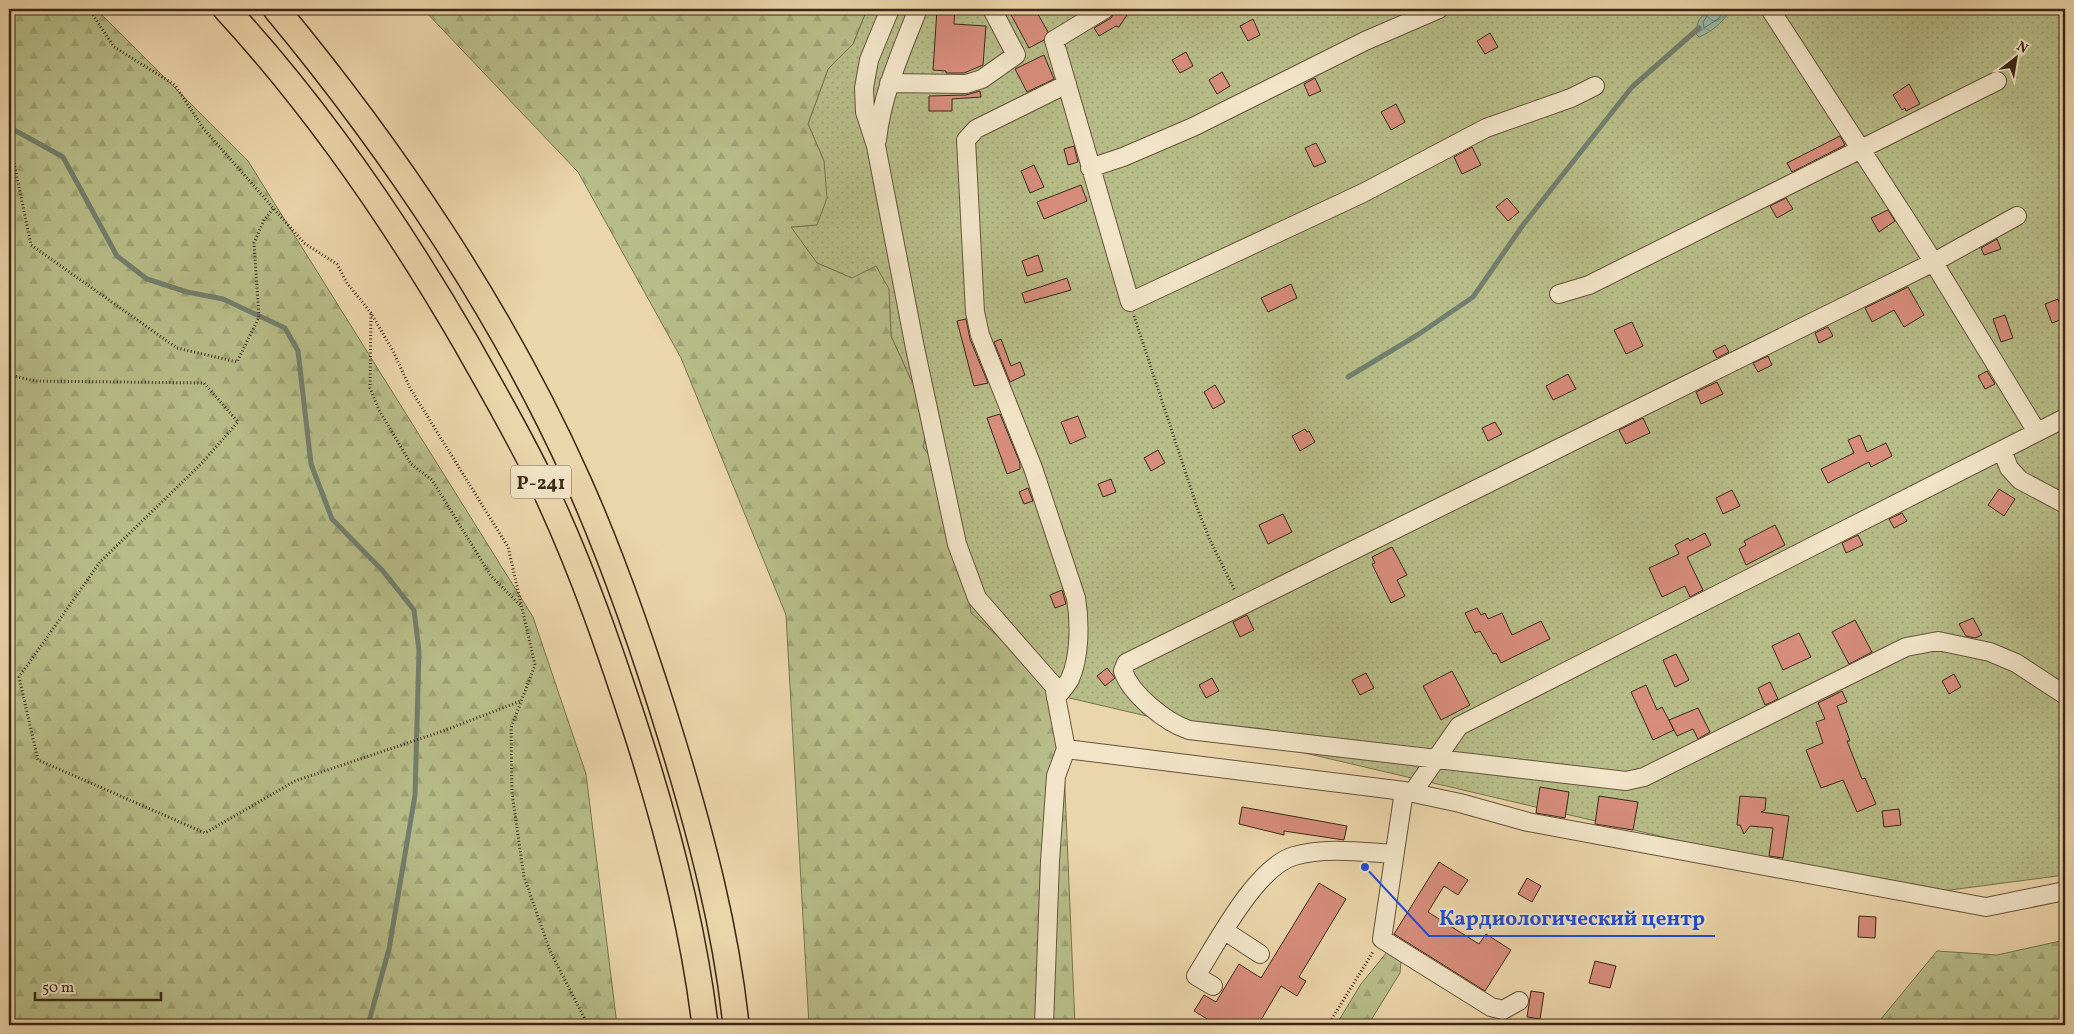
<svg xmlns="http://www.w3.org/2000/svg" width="2074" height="1034" viewBox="0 0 2074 1034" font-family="Vollkorn,serif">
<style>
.green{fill:url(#green-dots);stroke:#78724f}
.forest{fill:url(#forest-firs);stroke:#78724f}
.water{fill:url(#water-waves);stroke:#727f6e}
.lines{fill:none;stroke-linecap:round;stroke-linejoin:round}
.shore{stroke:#69705f;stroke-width:1}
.stream{stroke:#727f6e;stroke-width:5}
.building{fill:#d78d7c;stroke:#3a2716}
.minor-casing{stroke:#66523b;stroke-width:20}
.highway-casing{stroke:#3a2716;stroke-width:28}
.path{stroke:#3a2716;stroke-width:3;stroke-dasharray:1 2.5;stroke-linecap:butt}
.minor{stroke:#f2e4c8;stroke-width:18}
.highway{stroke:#ebd5aa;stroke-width:25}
.labels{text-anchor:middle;stroke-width:4;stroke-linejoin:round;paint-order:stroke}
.shield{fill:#f2e4c8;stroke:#71604b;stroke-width:1}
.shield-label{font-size:19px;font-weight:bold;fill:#3a2716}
.leader{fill:none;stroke:#1d4ed8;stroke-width:2}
.callout-dot{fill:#1d4ed8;stroke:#f2e4c8;stroke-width:2}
.callout-label{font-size:21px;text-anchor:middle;font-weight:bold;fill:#1d4ed8;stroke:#f2e4c8;stroke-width:4;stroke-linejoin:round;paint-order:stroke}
</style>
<defs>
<pattern id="green-dots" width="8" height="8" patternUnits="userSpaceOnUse" patternTransform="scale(1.25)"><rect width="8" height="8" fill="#b7bd88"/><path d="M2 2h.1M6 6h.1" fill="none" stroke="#9ea275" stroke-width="1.8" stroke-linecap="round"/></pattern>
<pattern id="forest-firs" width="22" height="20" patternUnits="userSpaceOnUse" patternTransform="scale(1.25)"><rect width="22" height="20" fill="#b7bd88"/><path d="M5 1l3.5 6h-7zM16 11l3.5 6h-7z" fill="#9ea275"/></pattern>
<pattern id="water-waves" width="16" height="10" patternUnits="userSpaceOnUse" patternTransform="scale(1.25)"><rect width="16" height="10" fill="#98b9a8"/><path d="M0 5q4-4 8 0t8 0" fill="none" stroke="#7d9688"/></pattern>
</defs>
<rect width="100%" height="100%" fill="#ebd5aa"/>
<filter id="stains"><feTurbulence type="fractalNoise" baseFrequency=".004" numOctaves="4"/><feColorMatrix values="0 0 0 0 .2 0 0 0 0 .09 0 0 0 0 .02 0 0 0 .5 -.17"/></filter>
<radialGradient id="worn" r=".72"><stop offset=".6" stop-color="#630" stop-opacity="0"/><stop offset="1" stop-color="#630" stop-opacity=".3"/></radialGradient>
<path class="green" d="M867 9H2065V875L1912 895 1061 696 1027 662 971 614 957 528 941 472 923 447 929 420 931 397 911 380 891 336 889 289 852 278 817 263 790 227 817 225 824 161 808 124 828 69 853 44Z"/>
<path class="forest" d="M9 9H96L248 161 533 617 586 774 617 1025H9Z
M423 9H867L853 44 828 69 808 124 824 161 827 198 817 225 791 227 817 263 852 278 876 266 889 289 891 336 911 380 931 397 929 420 923 447 941 472 957 528 971 613 1027 662 1061 696 1075 1025H809L786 615 681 358 578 172Z
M2065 940V1025H1876L1937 951 1997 955Z
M1387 952 1395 955 1401 961 1400 973 1368 1025H1336L1361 984Z"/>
<path class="water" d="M1708 9H1732C1723 21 1714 31 1699 37L1695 33 1699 20Z"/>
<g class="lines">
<path class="shore" d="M1712 9 1703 22 1704 28 1718 19 1726 9"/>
<path class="stream" d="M9 127 63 157 117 256 147 279 187 292 223 299 285 328 298 351 311 464 332 519 382 570 414 610 419 651 415 795 389 949 368 1025
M1348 377 1419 334 1473 297 1523 225 1632 87 1699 28"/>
</g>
<path class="building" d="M937 9H955L954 24 986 26 983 65 964 73H946V71L933 70Z
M1008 9H1035L1048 32 1044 40 1029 48Z
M1116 9H1131L1119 27 1116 26 1099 36 1094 28 1111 18Z
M1253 19 1260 35 1248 41 1240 26Z
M1490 33 1498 47 1485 54 1477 41Z
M1186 52 1193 66 1180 73 1172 60Z
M1044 55 1054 79 1027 92 1015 69Z
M1222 72 1230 86 1217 94 1209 80Z
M1315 78 1321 91 1309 96 1304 84Z
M1909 84 1920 104 1906 111 1905 108 1902 110 1893 95Z
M980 91 981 97 952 99V111H929V96L966 95Z
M1396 104 1405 122 1391 130 1381 112Z
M1840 136 1845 145 1792 172 1787 163Z
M1316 143 1326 162 1314 167 1305 148Z
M1074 146 1078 162 1068 165 1064 149Z
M1472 147 1481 165 1462 174 1454 157Z
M1034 165 1044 187 1030 193 1021 171Z
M1081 185 1087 201 1044 219 1037 202Z
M1507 198 1519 212 1508 221 1496 207Z
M1786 198 1793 209 1777 218 1770 206Z
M1888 210 1895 221 1879 232 1871 218Z
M1997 239 2001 249 1984 255 1981 248Z
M1038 255 1043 271 1027 276 1022 261Z
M1067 278 1071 290 1025 303 1022 293Z
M1291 284 1297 298 1268 312 1261 298Z
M1908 287 1924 315 1904 327 1894 310 1872 322 1865 308Z
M2058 299 2065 318 2052 323 2045 304Z
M2005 315 2013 338 2001 342 1993 319Z
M966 319 970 339 988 383 974 386 957 321Z
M1632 322 1643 346 1626 354 1614 330Z
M1828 327 1833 336 1819 343 1815 333Z
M1001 339 1011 366 1020 362 1025 375 1010 382 994 342Z
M1725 345 1729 352 1717 358 1713 351Z
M1768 356 1772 365 1758 372 1753 363Z
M1987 371 1995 384 1985 389 1978 376Z
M1568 374 1576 389 1553 400 1546 386Z
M1717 382 1723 394 1701 404 1696 392Z
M1215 385 1225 402 1213 409 1204 392Z
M1000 414 1020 463V469L1007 474 987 418Z
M1078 416 1086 437 1070 444 1061 422Z
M1643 418 1650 433 1626 444 1619 430Z
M1495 422 1502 434 1488 441 1482 428Z
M1305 429 1307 432 1309 431 1315 442 1300 451 1292 436Z
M1860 435 1867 452 1886 443 1892 456 1871 467 1869 462 1828 483 1821 469 1854 453 1848 440Z
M1158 450 1165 463 1151 471 1144 458Z
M1111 479 1116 492 1103 497 1098 484Z
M1028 488 1033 501 1024 504 1019 492Z
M1999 489 2015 499 2004 516 1988 505Z
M1732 490 1740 506 1723 514 1716 498Z
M1902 513 1907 521 1894 528 1889 519Z
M1283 514 1292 532 1268 544 1259 525Z
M1775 525 1785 545 1746 565 1739 549 1746 545 1744 541Z
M1705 533 1711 545 1687 557 1703 590 1690 597 1685 586 1662 597 1649 568 1679 554 1675 545 1688 538 1690 541Z
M1858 535 1863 545 1846 553 1842 543Z
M1392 547 1407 575 1397 580 1405 596 1391 603 1372 564 1375 563 1372 557Z
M1062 590 1066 604 1055 608 1050 595Z
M1477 608 1481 615 1485 613 1488 619 1502 613 1512 635 1541 621 1550 639 1501 663 1496 653 1493 654 1480 631 1475 633 1465 613Z
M1247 615 1254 630 1240 637 1233 622Z
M1973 618 1982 635 1975 638 1966 636 1959 624Z
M1855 620 1872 652 1849 664 1832 632Z
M1799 633 1811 657 1783 670 1772 646Z
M1676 654 1689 680 1675 687 1663 660Z
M1107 668 1115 678 1105 686 1097 676Z
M1452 671 1470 705 1441 720 1423 686Z
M1366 673 1374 688 1360 695 1352 680Z
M1954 674 1961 687 1949 694 1942 681Z
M1212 678 1219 691 1206 698 1199 685Z
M1770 682 1778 699 1765 705 1758 688Z
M1646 685 1657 710 1662 707 1674 730 1653 740 1631 692Z
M1842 691 1847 702 1837 706 1850 741H1847L1862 779 1865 778 1876 804 1857 812 1843 780 1821 788 1806 750 1823 743 1816 722 1825 719 1818 703Z
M1698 708 1710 732 1698 739 1693 729 1677 736 1669 720Z
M1540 787 1569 792 1565 818 1536 813Z
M1599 796 1638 802 1633 830 1595 824Z
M1740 796 1766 798 1765 810 1761 812 1789 816 1783 858 1769 856 1773 828 1750 826 1744 834 1740 825H1737Z
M1242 807 1347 826 1344 840 1284 831V835L1239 824Z
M1899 809 1901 825 1884 827 1882 811Z
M1439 862 1468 880 1458 895 1444 886 1428 912 1479 944 1486 934 1511 950 1485 991 1394 934Z
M1527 878 1541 886 1532 902 1518 894Z
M1319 883 1346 899 1299 977 1306 981 1297 996 1281 986 1258 1025H1217L1194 1011 1204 995 1216 1002 1239 964 1261 978Z
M1859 916 1876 917 1875 938 1858 937Z
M1595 961 1616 966 1610 988 1589 983Z
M1531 991 1544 993 1540 1019 1527 1017Z"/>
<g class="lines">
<defs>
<path id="minor" d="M890 9 869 60 864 88 865 112 876 146 915 348 957 544 977 598 1054 686 1066 749 1056 776 1050 861 1044 1025
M1105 9 1054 40 1130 302 1363 193 1486 128 1571 98 1595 86
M1770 9 1926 250 2037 432
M889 83 966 84 982 79 1016 55 992 9
M877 140C882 94 901 52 918 9
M1090 168 1123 157 1193 127 1365 41 1439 9
M2017 216 1934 262 1126 663 1123 671C1131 694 1165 722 1189 730L1626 781 1644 777 1906 647 1938 641 1990 652 2016 663 2065 695
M1559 294 1589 285 1997 81
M2002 450 2009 468 2020 480 2065 504
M1056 698C1060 692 1067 685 1070 679 1080 657 1080 622 1076 598L1033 468 980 335 975 312 966 140 976 129 1067 84
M1066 749 1404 791 1382 939 1491 1007 1503 1010 1519 1001
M1404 791 1460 803 1528 822 1986 907 2065 891
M1413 792 1459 726 2065 418
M1225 931 1260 954
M1213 986 1196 976C1217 943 1256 867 1294 856 1326 847 1362 852 1394 854"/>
<path id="highway" d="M226 9C319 110 397 224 466 343 494 393 523 442 547 494 583 571 610 650 636 730 667 826 693 925 705 1025
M276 9C393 150 503 313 578 481 616 566 646 655 673 743 701 835 726 929 736 1025"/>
</defs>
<use href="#minor" class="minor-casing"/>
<use href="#highway" class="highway-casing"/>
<path class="path" d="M89 9 114 47 175 85 203 128 304 243 337 264 347 283 371 313 393 351 410 388 508 547 535 665 511 728 512 793 524 877 550 951 588 1025
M9 139 31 245 177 348 237 362 259 317 254 243 264 220 273 209
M371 314 370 388 379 410 411 464 432 480 491 576 521 606
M1134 316 1198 510 1209 538 1235 591
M9 375 35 381 204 383 238 422 200 465 100 562 19 677 38 760 205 833 295 781 443 731 521 701
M1328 1025 1373 952"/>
<use href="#minor" class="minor"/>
<use href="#highway" class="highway"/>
</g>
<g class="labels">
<rect class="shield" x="511" y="465.5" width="60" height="33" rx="4"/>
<g class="shield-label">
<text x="541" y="489">Р-241</text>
</g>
</g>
<path class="leader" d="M1365 867L1429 936H1715"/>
<circle class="callout-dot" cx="1365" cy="867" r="5"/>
<g class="callout-label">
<text x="1572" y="925">Кардиологический центр</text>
</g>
<rect width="2074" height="1034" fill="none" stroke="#ebd5aa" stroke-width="30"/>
<rect x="10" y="10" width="2054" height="1014" fill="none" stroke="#3a2716" stroke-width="2.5"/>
<rect x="15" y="15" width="2044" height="1004" fill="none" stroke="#3a2716"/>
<g transform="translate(2016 58) rotate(31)" stroke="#f2e4c8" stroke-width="4" paint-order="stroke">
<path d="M0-4L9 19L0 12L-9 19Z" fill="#3a2716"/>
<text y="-8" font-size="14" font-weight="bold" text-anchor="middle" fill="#3a2716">N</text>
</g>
<path d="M35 992v8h126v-8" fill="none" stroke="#3a2716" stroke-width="2.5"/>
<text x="42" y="992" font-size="15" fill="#3a2716" stroke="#f2e4c8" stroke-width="4" paint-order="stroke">50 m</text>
<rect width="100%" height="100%" filter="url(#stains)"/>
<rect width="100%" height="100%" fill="url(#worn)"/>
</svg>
